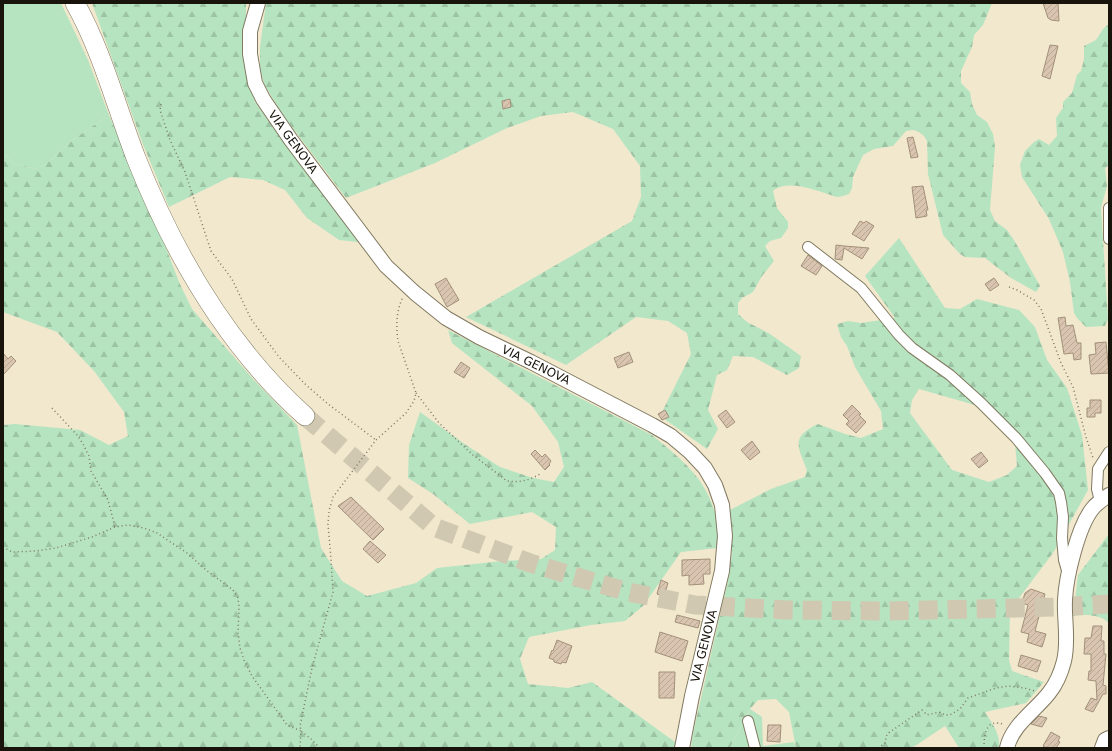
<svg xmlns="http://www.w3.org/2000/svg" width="1112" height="751" viewBox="0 0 1112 751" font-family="'DejaVu Sans',sans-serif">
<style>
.green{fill:#b6e4c1}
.forest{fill:url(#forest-firs);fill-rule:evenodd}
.building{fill:url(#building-hatch);stroke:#a2907b}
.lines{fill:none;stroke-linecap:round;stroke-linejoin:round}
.highway-tunnel{stroke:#d0c8b0;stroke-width:19;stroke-dasharray:19 10;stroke-linecap:butt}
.street-casing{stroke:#817960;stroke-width:12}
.secondary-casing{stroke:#817960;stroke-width:16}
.highway-casing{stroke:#817960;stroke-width:20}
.path{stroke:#7e7866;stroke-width:1.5;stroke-dasharray:1 3;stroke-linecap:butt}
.street{stroke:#fff;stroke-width:10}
.secondary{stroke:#fff;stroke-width:14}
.highway{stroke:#fff;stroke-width:19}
.labels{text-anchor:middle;stroke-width:3;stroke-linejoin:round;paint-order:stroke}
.street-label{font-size:12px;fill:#18140b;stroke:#fff}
</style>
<defs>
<pattern id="forest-firs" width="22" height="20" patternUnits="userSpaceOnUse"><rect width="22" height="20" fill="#b6e4c1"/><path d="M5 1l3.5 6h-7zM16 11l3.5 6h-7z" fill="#9cc3a4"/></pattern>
<pattern id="building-hatch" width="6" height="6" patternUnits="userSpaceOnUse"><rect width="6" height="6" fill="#d9c5af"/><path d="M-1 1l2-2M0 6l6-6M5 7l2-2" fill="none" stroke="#baa895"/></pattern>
</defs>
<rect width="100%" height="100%" fill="#f1e8cd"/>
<path class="green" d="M3 3H61L88 60 109 115 71 141 51 160 37 169 14 164 3 153Z
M750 709 762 717 763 746 794 742 796 748H730Z"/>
<path class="forest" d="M92 3H246V24L244 65 249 84 255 102 358 242 339 240 307 218 285 190 263 180 230 177 169 207 142 142Z
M266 3H992L983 25 974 35 972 47 961 71V83L970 92 972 104 977 115 987 122 993 134 995 147 990 210 995 221 1007 230 1014 240 1040 286 1036 292 1011 278 985 258 965 257 960 254 943 235 928 174 927 141 924 136 919 132 913 130 906 131 893 146 874 149 863 155 853 177 852 188 849 194 843 196 837 197C820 192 788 178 773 191L777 208 788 222V228L781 238 770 241 765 246 774 261 762 276 753 292 742 298 738 303V314L747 322 770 334 801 356 799 368 787 375 753 357 733 356 727 370 717 375 708 410 718 429 707 449 660 416 691 354 687 333 668 321 636 317 566 365 466 317 632 221 641 197 640 166 613 129 573 112 541 116 507 128 435 163 346 198 282 114 264 84 260 68V47Z
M1109 24V165L1105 168 1107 186 1101 208 1108 319 1105 326 1086 327 1077 318 1074 313 1070 282 1063 252 1049 219 1022 177 1020 165 1025 151 1034 142 1039 139 1049 145 1057 136 1056 118 1063 108V102L1072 93 1077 75 1081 71 1084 59V46L1096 40 1103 29Z
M109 115 163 240 179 282 192 309 253 379 297 425 321 548 342 581 367 596 416 583 437 568 502 561 541 559 555 550 556 527 532 512 470 524 433 494 408 478 409 445 420 412 466 445 500 467 533 478 554 482 564 467 558 442 532 406 452 343 448 330 652 435C681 459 708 479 716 518 718 527 717 539 717 548L681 552 643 606 625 621 591 625 529 637 520 659 528 684 568 688 592 682 675 742V748H3V425L15 424 80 430 109 445 128 436 124 412 94 371 57 332 3 312V153L14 164 37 169 51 160 71 141Z
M899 238 945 308 960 309 977 299 1019 310 1035 327 1047 360 1067 388 1082 435 1088 490 1053 553 1010 610 1009 660 1012 671 1044 682 1026 703 985 712C992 723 1001 735 999 748H959L945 726 912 748H796L789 712 776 699 758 700 750 709 730 748H691L693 733 728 580 732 554 730 510 771 489 805 477 807 470C798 447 790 437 818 424L845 434 861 438 883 429 881 411 855 367 847 346 841 337 837 324 848 321 861 323 895 318 865 276ZM919 389 975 405 1015 443 1017 466 1007 475 989 482 952 470 910 413 912 400Z
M1109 534V623C1100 614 1085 614 1073 616L1078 575Z"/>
<path class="building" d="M1043 3H1058L1059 21 1051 20 1048 18Z
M1050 45 1058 46 1050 79 1042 76Z
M510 99 511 107 503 109 502 101Z
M913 137 918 157 911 158 907 138Z
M923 186 928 210H926L927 216 916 218 912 187Z
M860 221 864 223 866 221 874 226 864 241 852 234Z
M836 245 844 246 869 248 862 259 844 248 842 260 835 259Z
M808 255 822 266 816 275 801 266Z
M446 278 459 300 447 307 435 284Z
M994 278 999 285 990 291 985 284Z
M1065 317 1066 326 1073 325 1077 343H1081V359L1074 360 1073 353 1064 354 1058 318Z
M1106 342 1109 373 1091 374 1089 355 1096 354 1095 343Z
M629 352 633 362 618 368 614 358Z
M3 353 8 359 11 356 16 361 3 375Z
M461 362 470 368 464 378 454 372Z
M1090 400H1101V413H1095V417H1087V408H1090Z
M852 405 861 414 859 415 866 422 856 433 846 424 849 421 843 415Z
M665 410 669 417 662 420 658 414Z
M726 410 735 422 727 428 718 416Z
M752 441 760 452 750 460 741 450Z
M535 450 542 457 545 454 551 461 549 464 550 465 545 470 531 454Z
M981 452 988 461 979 468 971 459Z
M351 497 384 529 373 540 338 506Z
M370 541 386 555 378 563 363 549Z
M710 559V574H703L704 584 689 585V575L682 576V560Z
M661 580 668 583 664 596 657 594Z
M1031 589 1045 594 1035 631 1046 634 1042 647 1027 642 1029 634 1021 632 1028 605 1022 603 1025 593Z
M677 615 700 621 698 628 675 622Z
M1093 626H1102L1101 641H1104V654H1106L1103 685 1106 686V694H1103L1093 712 1085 709 1091 698 1097 700 1096 681 1088 680 1089 671H1091V654H1084L1085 638H1091Z
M660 632 688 641 682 661 655 652Z
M557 640 572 646 566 663 562 662 561 664 554 662V660L549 658 552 650 553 651Z
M1021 655 1041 661 1037 672 1018 666Z
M659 672H675L674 698H659Z
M1039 716 1047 718 1042 727 1031 724Z
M768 725H781L780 742 767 741Z
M1051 732 1060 737 1058 741 1060 742 1056 748H1047L1043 746Z"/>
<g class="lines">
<path class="highway-tunnel" d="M305 416 434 527 530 563 628 592 695 605 786 610 888 611 1059 607 1109 604"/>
<defs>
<path id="street" d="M1109 208V239
M808 247 861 288 899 335 912 348 950 375 981 403 1016 438 1045 473 1059 493 1061 502 1063 517 1062 538 1064 560 1068 574
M1100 501 1097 489 1098 469 1109 452
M748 721 755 748"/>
<path id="secondary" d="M258 3 250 31V54L255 83 263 99 291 140 386 266 415 293 446 318 479 337 531 362 652 425 671 436 690 452 705 468 715 485 722 505 725 536 722 571 692 696 682 748
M1007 748C1012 725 1035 711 1049 693 1057 683 1061 673 1064 661 1069 640 1064 621 1065 600 1066 577 1078 526 1093 508 1097 503 1103 499 1109 495
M1102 748 1105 740 1109 738"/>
<path id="highway" d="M75 3C102 51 116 106 136 158 174 254 227 346 305 416"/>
</defs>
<use href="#street" class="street-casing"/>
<use href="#secondary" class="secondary-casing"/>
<use href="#highway" class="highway-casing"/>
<path class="path" d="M161 104 160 110 170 140 185 172 211 251 232 279 251 319 279 357 306 385 328 404 376 440
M1009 287 1017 290 1034 300 1041 309 1061 363 1073 387 1086 437 1093 458
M416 393 439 423 473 455 507 481C519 483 530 480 540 474
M52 408 78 436 83 444 89 456 91 471 108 500 115 527
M3 547 12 552 36 551 56 548 92 537 115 527 128 525 144 528 157 533 187 553 206 570 233 590 238 598 239 607 238 633 240 648 244 660 252 676 287 725 301 731 300 748
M320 748 311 739 301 731 300 726 312 668 333 592 331 559 328 524 329 511 333 497 376 440 406 413 414 401 416 393 398 341C396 326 396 311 403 297
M878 748 885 743 887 734 922 710 927 715 939 712 945 715H950L960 709 968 698 996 688 1008 686 1024 688 1035 691
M984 748C984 734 986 717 1005 725"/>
<use href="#street" class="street"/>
<use href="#secondary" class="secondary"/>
<use href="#highway" class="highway"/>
</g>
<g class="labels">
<g class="street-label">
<text transform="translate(293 142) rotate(54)" y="4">VIA GENOVA</text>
<text transform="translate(536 365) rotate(26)" y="4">VIA GENOVA</text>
<text transform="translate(704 646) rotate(-76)" y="4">VIA GENOVA</text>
</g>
</g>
<rect width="1112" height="751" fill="none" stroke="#18140b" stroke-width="8"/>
</svg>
